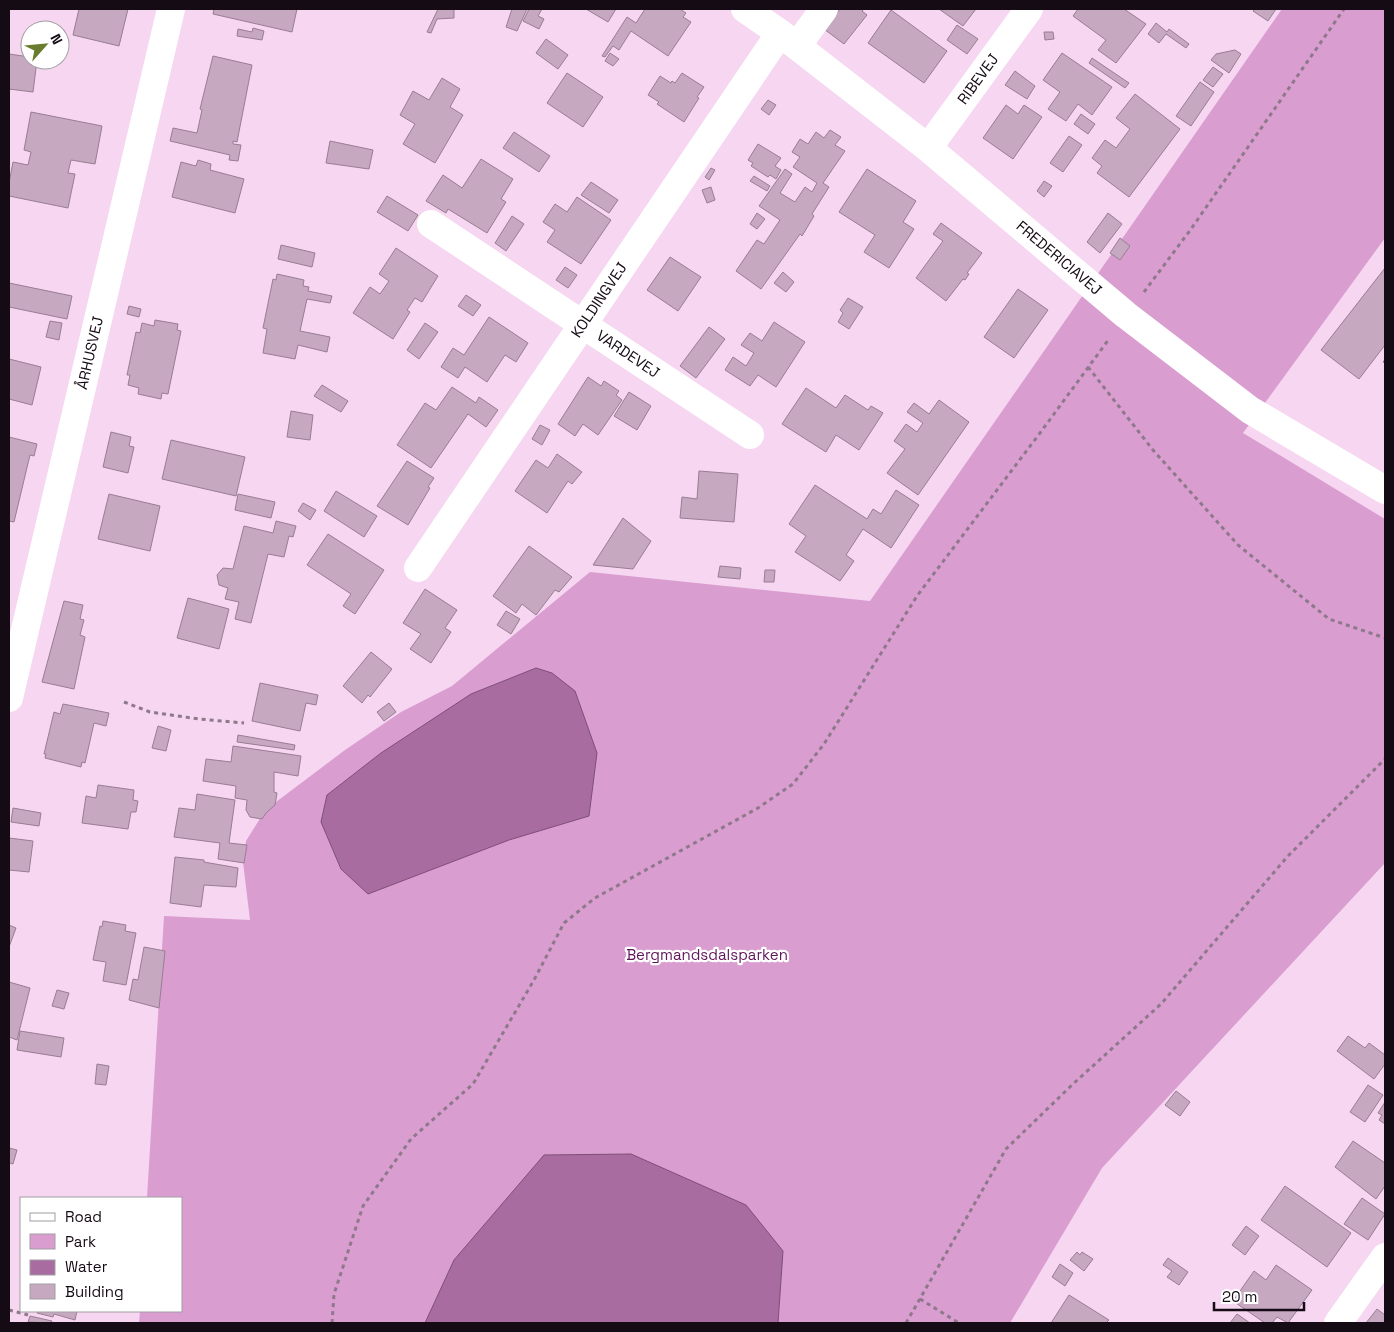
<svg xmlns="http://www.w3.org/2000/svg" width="1394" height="1332" viewBox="0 0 1394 1332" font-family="'Space Grotesk',sans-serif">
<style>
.green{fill:#d99dd0}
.water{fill:#a96ca1;stroke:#7d4f77}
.building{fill:#c6a8c1;stroke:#997d94}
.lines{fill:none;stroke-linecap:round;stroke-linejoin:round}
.path{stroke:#8e788b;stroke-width:3;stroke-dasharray:4 4;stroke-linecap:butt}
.minor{stroke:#fff;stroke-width:28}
.labels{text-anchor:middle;stroke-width:4.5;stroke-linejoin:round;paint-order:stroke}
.street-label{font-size:15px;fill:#150b14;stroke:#fff}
.park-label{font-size:15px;fill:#61165b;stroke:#fff}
</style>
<rect width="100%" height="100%" fill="#f6d6f0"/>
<path class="green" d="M1282 9H1385V238L1243 433 1385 519V863L1102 1168 1010 1323H139L140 1311H181V1198H147L164 916 250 920 243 862 246 841 261 817 276 802 345 750 401 712 452 686 590 572 870 601Z"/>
<path class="water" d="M536 668 552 673 575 691 597 753 589 816 509 840 368 894 341 869 321 822 327 795 381 753 471 694Z
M631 1154 746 1205 783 1251 778 1323H425L454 1260 544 1155Z"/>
<path class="building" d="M79 9H128L119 46 73 35Z
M214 9H297L292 32 213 14Z
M438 9H454V18L437 19 431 33 427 32Z
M512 9H527L517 31 506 27Z
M529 9H542L538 16 544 19 539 29 523 21Z
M586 9H616L608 22Z
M645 9H680L686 13 683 17 691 22 668 56 631 31 619 50 613 46 605 57 602 56 627 17 636 23Z
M840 9H864L862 11 867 15 844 44 824 29Z
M939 9H976L963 26Z
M1078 9H1124L1146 24 1116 63 1098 50 1106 40 1073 16Z
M1255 9H1276L1268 21 1253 11Z
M891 10 947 51 924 83 868 43Z
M1156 23 1167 32 1169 29 1189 44 1186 48 1166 34 1159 43 1148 34Z
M957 25 978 39 967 54 947 40Z
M253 28 264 31 262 40 237 36 238 29 252 32Z
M1044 32H1053L1054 39 1045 40Z
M546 39 568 55 558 69 536 53Z
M1235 50 1241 54 1229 73 1211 60 1216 54Z
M610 53 619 59 613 66 605 61Z
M1062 53 1112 87 1092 115 1078 104 1066 121 1048 109 1060 92 1043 80Z
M9 54 30 57V60H37L33 92 9 89Z
M213 56 252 65 237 142 233 141V144L241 145 238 161 229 160 230 155 170 141 173 128 197 133 202 110 200 109Z
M1092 58 1129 83 1125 88 1089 63Z
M1213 67 1223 74 1213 87 1203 80Z
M1015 71 1035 86 1027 99 1005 85Z
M567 73 603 97 583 127 547 103Z
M682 73 704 87 697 97 699 98 684 122 657 104 659 102 648 95 660 76 671 83 672 81 675 83Z
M442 78 460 89 450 107 463 115 435 163 403 144 415 124 400 115 413 91 429 100Z
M1200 82 1214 92 1191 126 1176 116Z
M1135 94 1180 129 1129 197 1097 173 1102 166 1092 158 1105 140 1116 148 1130 129 1116 118Z
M768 100 776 105 769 115 761 109Z
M1006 105 1018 114 1024 105 1042 117 1013 159 983 138Z
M31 112 102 126 95 164 71 160 68 173 75 174 68 208 9 196V199V183L13 162 28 165 31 152 24 150Z
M1081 114 1095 124 1088 134 1074 124Z
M830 130 841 137 835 145 845 151 823 183 829 187 812 214 814 216 802 236 800 234 761 289 736 271 757 240 764 244 780 220 759 206 785 169 792 174 780 193 795 202 805 187 812 192 817 183 793 167 800 157 792 152 800 139 808 144 816 132 824 138Z
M514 132 550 156 539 172 503 148Z
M1069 136 1082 145 1063 172 1050 163Z
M330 141 373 150 369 169 326 163Z
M758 144 781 158 775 166 781 170 776 179 770 175 768 177 751 166 753 163 748 160Z
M481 159 513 179 501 199 506 202 487 233 448 209 446 213 426 201 443 175 462 188Z
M198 160 211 164 210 170 244 179 235 213 172 197 181 162 196 166Z
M711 168 715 170 709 180 705 177Z
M867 169 916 201 903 222 914 229 889 268 864 252 875 235 839 212Z
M754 176 770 186 767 191 750 181Z
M1044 181 1052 186 1044 197 1037 191Z
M591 182 618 200 609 213 581 195Z
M711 187 715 200 707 203 702 190Z
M387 196 418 215 408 231 377 212Z
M577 197 611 220 581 264 547 242 555 230 543 222 555 204 567 212Z
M757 213 765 219 757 229 750 224Z
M1108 213 1122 224 1100 253 1087 242Z
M512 216 524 224 506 251 495 243Z
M941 223 982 253 967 273 969 274 965 280 963 279 946 301 916 278 943 241 933 234Z
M1120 238 1130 246 1120 260 1110 253Z
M281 245 315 253 312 267 278 259Z
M396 248 438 276 422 302 415 298 407 310 410 312 393 339 353 313 370 287 380 294 389 281 379 274Z
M670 257 701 277 678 311 647 290Z
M565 267 577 275 568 288 556 280Z
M1385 268V345L1359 379 1321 350Z
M783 272 794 282 786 292 774 283Z
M277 274 304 280 303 286 309 287 308 291 332 296 330 303 307 299 300 331 330 337 327 352 298 345 295 359 263 353 267 329 263 328 273 279 276 280Z
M9 283 72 296 67 319 9 307Z
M1018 289 1048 310 1014 358 984 337Z
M466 295 481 305 473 316 458 306Z
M848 298 863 307 849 329 838 322 843 313 840 310Z
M129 306 141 309 139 317 127 314Z
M489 317 528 343 516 362 505 355 487 382 465 367 458 378 441 367 453 348 464 355Z
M155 320 178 324 177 330 181 331 168 394 162 393 161 399 138 394 139 388 128 385 130 375H127L136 332 140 333 142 323 154 326Z
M50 321 62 323 59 340 46 337Z
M774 322 805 342 776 387 758 375 750 386 725 370 733 357 746 366 754 353 741 345 750 333 762 341Z
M425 323 438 332 419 359 407 350Z
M709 327 725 339 696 378 680 366Z
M9 359 41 367 32 405 9 399Z
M588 377 601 386 604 381 619 391 616 395 622 400 598 435 583 424 575 436 558 424Z
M322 385 348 401 341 412 314 396Z
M452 387 476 403 479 397 498 410 486 427 468 414 431 468 397 445 425 403 436 410Z
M806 388 836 408 845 395 868 410 871 406 883 413 859 450 836 435 826 452 782 424Z
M629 392 651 406 637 430 614 416Z
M939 400 969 422 918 495 887 473 905 449 894 441 906 424 917 432 923 423 907 412 914 403 929 414Z
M291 411 313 415 310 440 287 437Z
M540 425 550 430 542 445 532 439Z
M111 432 131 437 129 446 134 447 128 473 103 467Z
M9 437 37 444 34 456 30 455 14 522 9 521Z
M171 440 245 457 236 496 162 479Z
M557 454 582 472 572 484 568 481 547 513 515 491 536 460 548 468Z
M407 461 434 478 428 487 430 488 408 525 377 506Z
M699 471 738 474 734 522 680 518 682 497 697 499Z
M815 485 867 519 873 509 881 514 896 490 919 505 891 548 863 529 846 555 854 561 840 581 795 552 806 536 789 524Z
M336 491 377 516 364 537 324 511Z
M109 494 160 506 150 551 98 539Z
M238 494 275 502 271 518 235 510Z
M303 503 316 510 310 520 298 511Z
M623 518 651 541 633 569 593 565Z
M276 521 296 526 293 537 289 536 284 557 268 554 251 623 235 619 239 602 225 599 228 588 219 585 217 575 223 568 233 569 244 526 273 533Z
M328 534 384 570 355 614 343 606 351 594 307 565Z
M529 546 572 577 559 592 555 590 536 615 522 604 516 613 493 596Z
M720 566 741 568 740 579 718 577Z
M765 570H775L774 582H764Z
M425 589 457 610 445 628 451 632 431 663 410 649 421 634 403 623Z
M188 598 229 609 219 649 177 638Z
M64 601 83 605 80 619 84 620 80 635 85 637 74 689 42 682Z
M506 611 520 619 511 634 497 625Z
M371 652 392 669 370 697 368 695 362 703 343 686Z
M260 683 318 695 316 705 306 703 300 731 252 721Z
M389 703 396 712 384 721 377 712Z
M63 704 109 713 106 726 94 723 85 763 82 762 81 767 45 758 46 754H44L54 712 60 714Z
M158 726 171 730 166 751 152 748Z
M238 735 295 745 294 750 237 742Z
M233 746 301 756 298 776 274 772V792L277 793 275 805 266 813 262 819 250 817 246 810 247 800 235 798 236 786 203 781 206 759 231 762Z
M98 785 134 790 133 800 138 801 136 812H131L128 829 82 823 86 796 96 798Z
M197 794 235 800 229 843 247 845 244 863 218 859 220 843 174 837 179 808 195 810Z
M13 808 41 813 39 826 11 822Z
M9 838 33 841 29 872 9 870Z
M175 857 204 860V862L238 868 236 887 204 885 201 907 170 903Z
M103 921 126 925 125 931 136 933 126 985 103 981 106 962 93 960 100 926 102 927Z
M9 925 16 928 9 947Z
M144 947 165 951 159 1008 129 1000 133 979 138 980Z
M9 982 30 988 17 1040 9 1037Z
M57 990 69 993 64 1009 52 1006Z
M20 1031 64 1038 61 1057 17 1050Z
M1348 1036 1365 1048 1369 1043 1385 1055V1064L1374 1079 1337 1051Z
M97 1064 109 1066 106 1085 95 1084Z
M1368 1085 1383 1095 1365 1122 1350 1112Z
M1176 1091 1190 1102 1180 1116 1165 1105Z
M1385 1102V1124L1379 1120 1382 1115 1378 1113Z
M1353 1141 1385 1163V1186L1376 1199 1335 1167Z
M9 1148 17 1150 13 1164 9 1163Z
M1285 1186 1351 1233 1327 1267 1261 1220Z
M1362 1198 1385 1214 1368 1240 1344 1224Z
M1246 1226 1259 1236 1245 1255 1232 1245Z
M1077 1252 1080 1255 1082 1252 1093 1259 1084 1271 1070 1260Z
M1168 1258 1188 1272 1179 1285 1167 1277 1172 1271 1163 1265Z
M1060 1264 1073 1273 1065 1286 1052 1277Z
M1276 1265 1312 1290 1288 1323 1277 1317 1272 1323H1265L1233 1301 1254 1271 1266 1280Z
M1069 1295 1109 1320 1106 1323H1051Z
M1377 1309 1385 1315V1323H1366Z
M38 1311H77L75 1320 54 1314 53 1317 37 1313Z
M1237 1314 1250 1323H1230Z
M30 1316 52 1321 51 1323 28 1322Z"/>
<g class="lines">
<path class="path" d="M1144 292 1191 229 1344 9
M1384 363 1385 361
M1088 367 1153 450 1238 545 1329 619 1385 638
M124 702 150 712 199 719 244 723
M920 1299 959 1323
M9 1310 28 1315
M332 1323 334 1294 363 1206 411 1139 473 1084 534 980 564 923 595 898 758 808 793 784 824 744 917 596 1040 433 1109 339
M906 1323 1006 1149 1073 1084 1161 1004 1288 856 1385 759"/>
<path class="minor" d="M745 9 780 33 928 148 1126 315 1250 410 1385 490
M797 46 824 9
M928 148 1029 9
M431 224 750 435
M418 568 780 33
M9 698 171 9
M1338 1323 1385 1257"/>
</g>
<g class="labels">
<g class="street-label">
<text transform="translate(978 79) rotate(-54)" y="5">RIBEVEJ</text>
<text transform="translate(1059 258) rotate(40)" y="5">FREDERICIAVEJ</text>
<text transform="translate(599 300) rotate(-56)" y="5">KOLDINGVEJ</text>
<text transform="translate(90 353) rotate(-77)" y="5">ÅRHUSVEJ</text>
<text transform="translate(628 354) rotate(34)" y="5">VARDEVEJ</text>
</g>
<g class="park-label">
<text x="707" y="960">Bergmandsdalsparken</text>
</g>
</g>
<rect width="1394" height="1332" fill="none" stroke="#150b14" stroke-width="20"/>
<rect x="20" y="1197" width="162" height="115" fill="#ffffff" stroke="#a19da1"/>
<rect x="30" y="1213" width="25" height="8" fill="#ffffff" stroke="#a19da1"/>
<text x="65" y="1222" font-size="15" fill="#150b14">Road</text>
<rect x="30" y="1234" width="25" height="15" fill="#d99dd0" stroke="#a19da1"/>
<text x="65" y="1247" font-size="15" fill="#150b14">Park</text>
<rect x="30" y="1260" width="25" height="15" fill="#a96ca1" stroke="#a19da1"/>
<text x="65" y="1272" font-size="15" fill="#150b14">Water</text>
<rect x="30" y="1284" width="25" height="15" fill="#c6a8c1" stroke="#a19da1"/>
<text x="65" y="1297" font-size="15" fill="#150b14">Building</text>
<g transform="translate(45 45) rotate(63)"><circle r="24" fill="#ffffff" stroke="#a19da1"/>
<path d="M0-4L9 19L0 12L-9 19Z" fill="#697c2d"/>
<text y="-8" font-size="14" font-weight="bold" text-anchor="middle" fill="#150b14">N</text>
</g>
<path d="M1214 1302v8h90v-8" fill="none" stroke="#150b14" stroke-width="2.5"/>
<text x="1222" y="1302" font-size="15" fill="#150b14" stroke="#ffffff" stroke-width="4" paint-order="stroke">20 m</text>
</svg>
